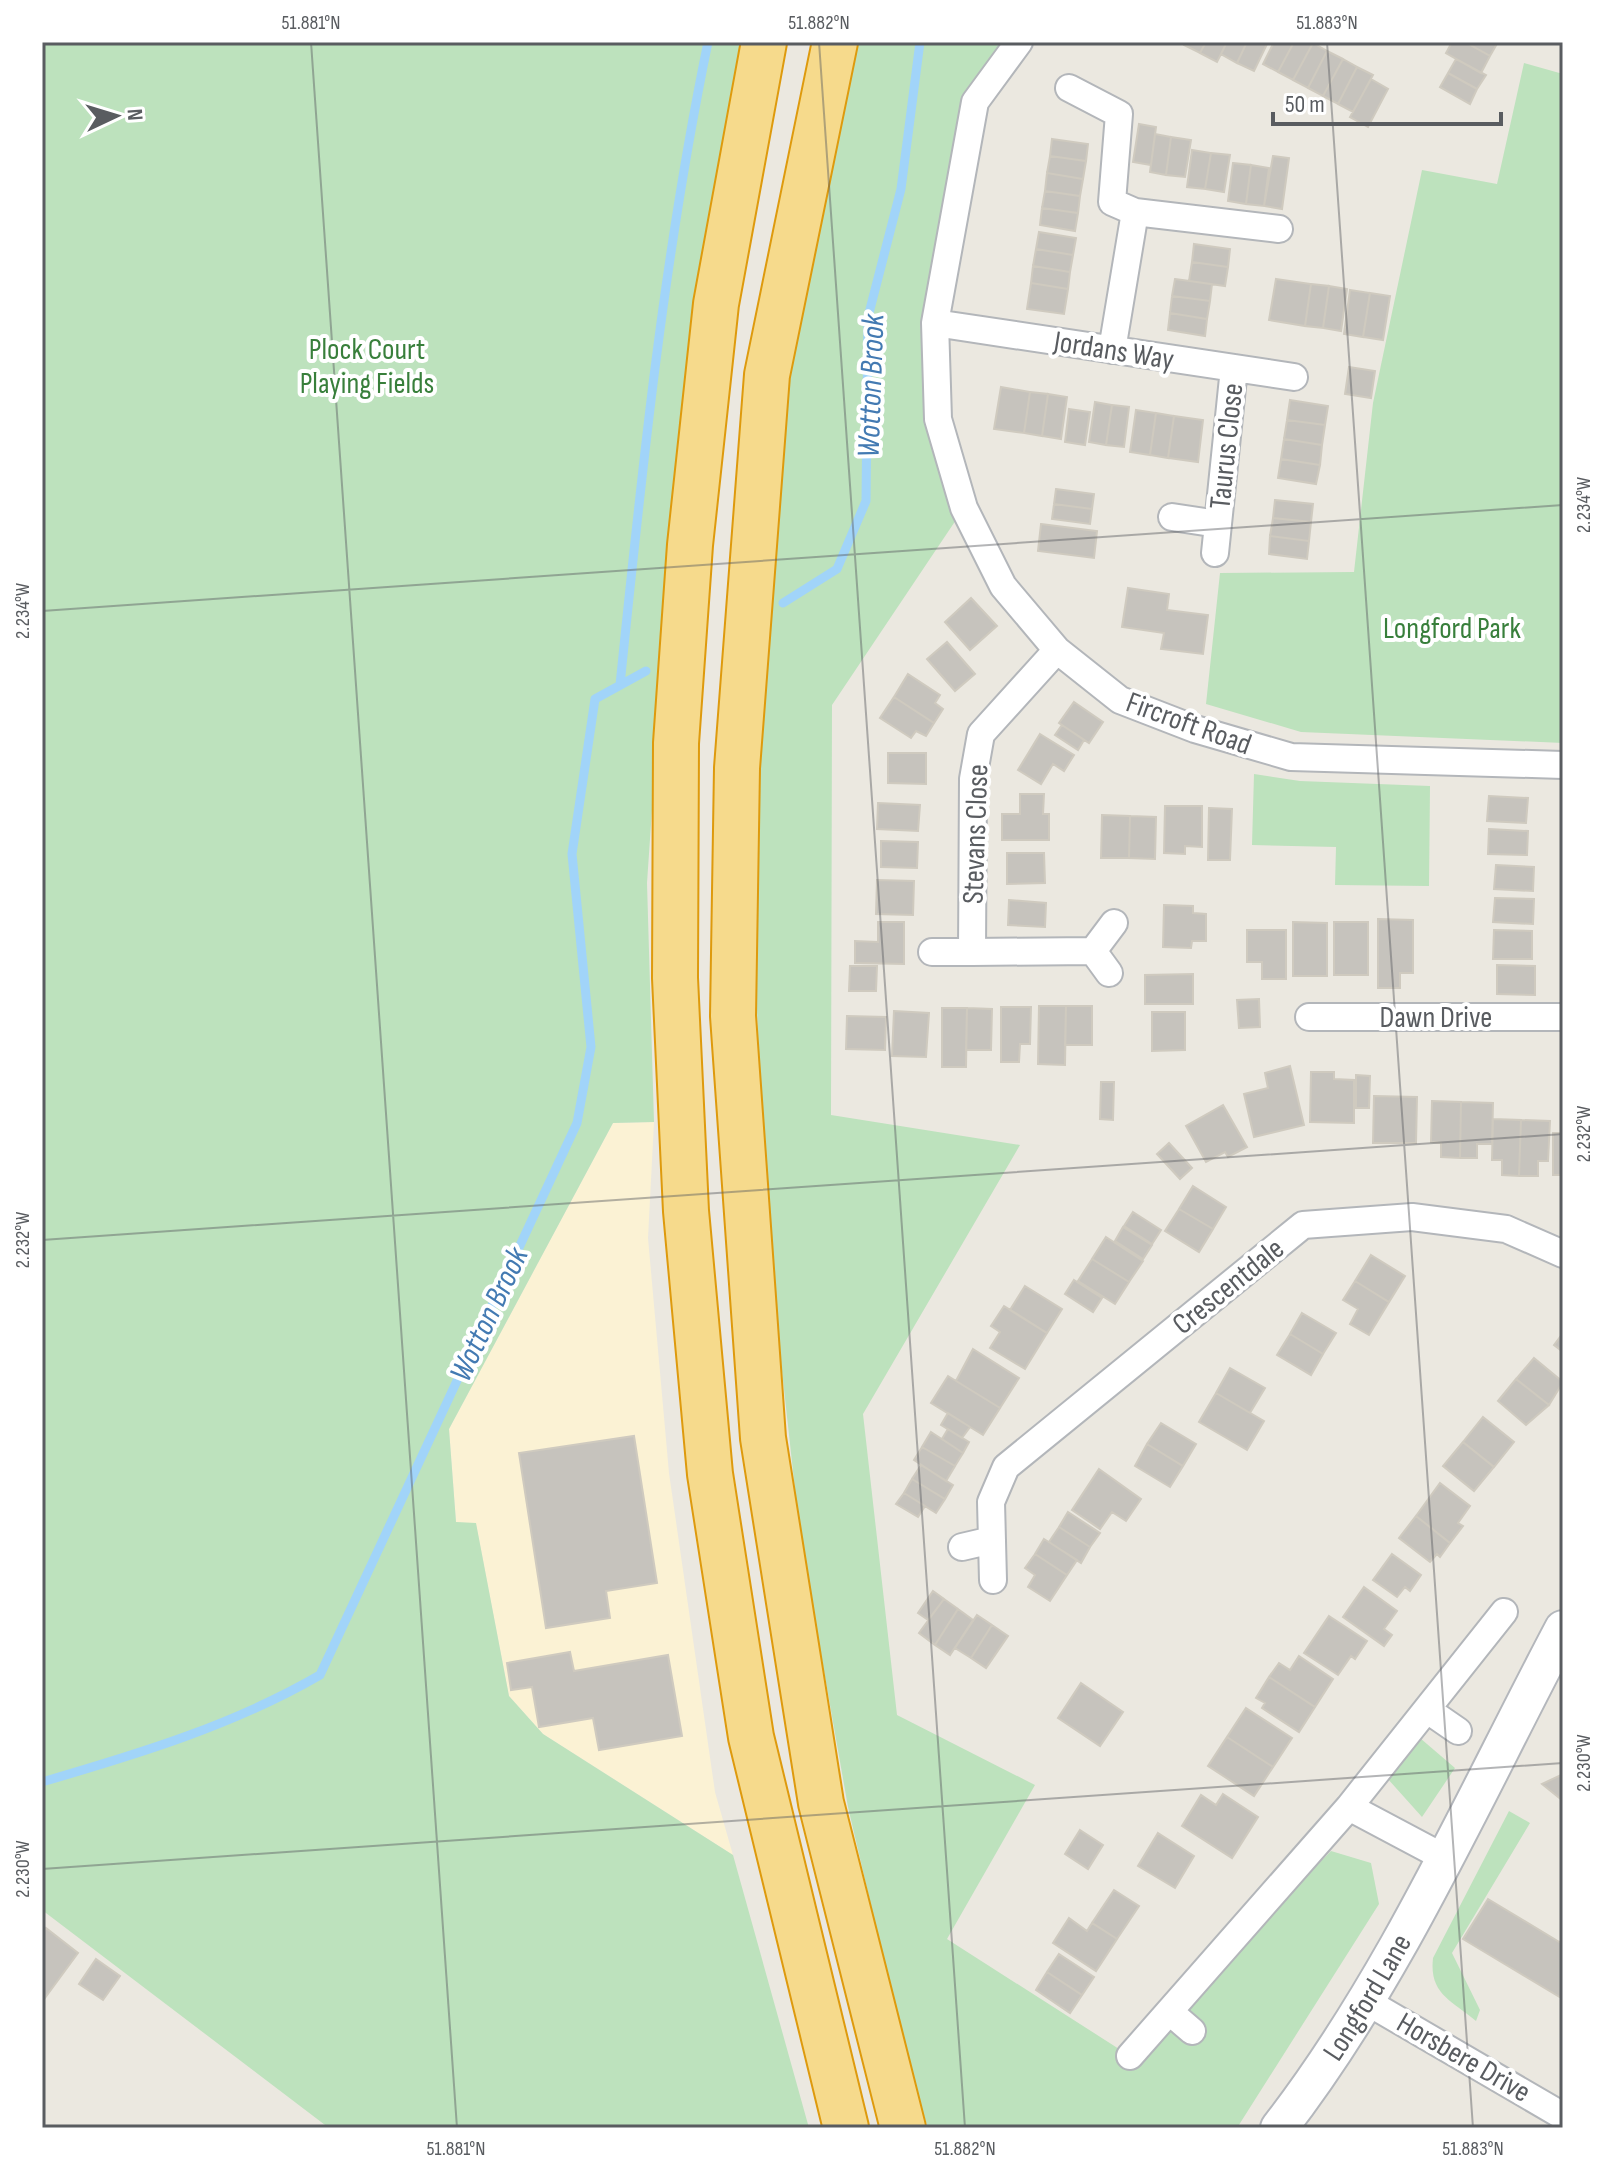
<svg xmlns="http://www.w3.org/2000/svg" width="1605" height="2170" viewBox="0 0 1605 2170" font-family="'Sofia Sans Condensed',sans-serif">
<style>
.commercial{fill:#fbf2d4}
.green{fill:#bde2bd}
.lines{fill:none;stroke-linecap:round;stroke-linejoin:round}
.stream{stroke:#a1d4f9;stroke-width:9}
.building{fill:#c6c3bd;stroke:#cfcabf;stroke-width:2}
.street-casing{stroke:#b3b6ba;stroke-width:30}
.secondary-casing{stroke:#b4b7bc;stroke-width:40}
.highway-casing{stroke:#de9a0d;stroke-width:48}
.street{stroke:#fff;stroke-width:26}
.secondary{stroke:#fff;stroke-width:36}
.highway{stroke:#f6da8c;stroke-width:44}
.ticks{fill:none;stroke:#595c60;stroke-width:2;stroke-opacity:0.45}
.labels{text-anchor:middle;stroke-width:8;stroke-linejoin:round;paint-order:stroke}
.park-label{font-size:30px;fill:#387f3b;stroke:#fff}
.street-label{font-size:30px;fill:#595c60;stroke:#fff}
.water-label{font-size:32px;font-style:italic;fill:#437ab2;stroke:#fff}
.neatline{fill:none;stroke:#595c60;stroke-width:3}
.ticks-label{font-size:20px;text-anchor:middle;fill:#595c60}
</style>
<rect width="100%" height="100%" fill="#ebe8e0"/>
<path class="commercial" d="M654 1122 648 1238 669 1473 715 1792 733 1855 543 1734 509 1696 476 1524 456 1522 449 1429 613 1123Z"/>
<path class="green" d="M42 42H764L716 304 675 473 647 883 654 1122 613 1123 449 1429 456 1522 476 1523 509 1696 543 1734 733 1855 809 2128H329L42 1910Z
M835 42H1019L975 102 935 323 964 508 832 705 831 1115 1020 1145 863 1414 897 1715 1035 1785 947 1939 1130 2056 1331 1851 1371 1863 1379 1904 1237 2128H928L910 2072 848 1807 800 1535 764 1207 756 982 767 375Z
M1524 63 1563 74V743L1301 732 1206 704 1220 573 1354 572 1373 403 1422 170 1497 184Z
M1254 774 1300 781 1430 786 1429 886 1335 885 1336 847 1252 845Z
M1420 1738 1455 1768 1422 1817 1387 1778Z
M1509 1811 1530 1823 1452 1953 1480 2010 1476 2021C1451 2000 1429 1994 1433 1958Z"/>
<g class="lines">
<path class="stream" d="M783 603 837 569 866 501 868 317 901 189 920 42
M620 685C642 469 664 255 708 42
M42 1782C138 1754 234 1725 320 1675L577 1123 591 1047 572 854 595 699 646 671"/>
</g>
<path class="building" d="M1185 42H1206L1200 53 1184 45Z
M1206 42H1227L1217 62 1200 53Z
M1227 42H1247L1237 63 1221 54Z
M1247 42H1268L1254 71 1237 63Z
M1274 42H1294L1278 72 1263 64Z
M1294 42 1313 43 1293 80 1278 72Z
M1452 42H1465L1490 56 1481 73 1446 53Z
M1465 42H1498L1490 56Z
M1313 43 1327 51 1308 88 1293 80Z
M1327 51 1343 59 1323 96 1308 88Z
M1343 59 1357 67 1338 104 1323 96Z
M1456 59 1486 75 1477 89 1448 73Z
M1357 67 1373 75 1353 112 1338 104Z
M1448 73 1477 89 1470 104 1440 87Z
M1371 79 1388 89 1368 127 1350 117Z
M1139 124 1156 127 1151 165 1133 162Z
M1155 134 1171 137 1166 175 1150 172Z
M1171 137 1191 140 1185 177 1166 175Z
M1052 139 1088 144 1086 161 1050 156Z
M1192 150 1211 153 1205 189 1187 187Z
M1211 153 1230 155 1224 192 1205 189Z
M1050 156 1086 161 1083 179 1047 173Z
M1273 156 1289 158 1282 209 1264 206Z
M1233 163 1251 165 1246 204 1228 201Z
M1251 165 1269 168 1264 206 1246 204Z
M1047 173 1083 179 1080 196 1045 191Z
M1045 191 1080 196 1078 213 1042 208Z
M1042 208 1078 213 1075 231 1040 225Z
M1039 232 1076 238 1073 255 1036 249Z
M1194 244 1230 249 1228 267 1192 262Z
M1036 249 1073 255 1070 272 1033 266Z
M1192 262 1228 267 1225 286 1189 281Z
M1033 266 1070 272 1068 289 1031 283Z
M1175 279 1212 284 1210 301 1172 296Z
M1276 279 1311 284 1305 326 1269 320Z
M1031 283 1068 289 1064 314 1027 309Z
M1311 284 1329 286 1323 328 1305 326Z
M1329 286 1347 289 1341 331 1323 328Z
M1350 290 1370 293 1363 337 1344 334Z
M1370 293 1390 296 1383 340 1363 337Z
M1172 296 1210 301 1207 319 1170 313Z
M1170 313 1207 319 1205 336 1168 330Z
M1349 367 1375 371 1371 398 1345 394Z
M1001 387 1030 392 1024 433 994 429Z
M1030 392 1048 394 1042 436 1024 433Z
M1048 394 1067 397 1061 439 1042 436Z
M1290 400 1328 406 1325 425 1287 420Z
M1095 402 1112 405 1106 445 1089 442Z
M1112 405 1129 407 1124 447 1106 445Z
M1069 409 1090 412 1085 445 1065 442Z
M1136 410 1156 413 1150 455 1130 452Z
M1156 413 1174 416 1168 458 1150 455Z
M1174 416 1203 420 1198 462 1168 458Z
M1287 420 1325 425 1322 445 1284 439Z
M1284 439 1322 445 1320 465 1281 459Z
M1281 459 1320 465 1316 484 1278 478Z
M1056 489 1094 494 1092 509 1054 504Z
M1275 500 1313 504 1311 522 1273 518Z
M1054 504 1092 509 1090 524 1052 519Z
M1273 518 1311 522 1309 541 1270 536Z
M1041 524 1097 531 1094 558 1038 551Z
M1270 536 1309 541 1307 559 1269 554Z
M1128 588 1169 594 1167 610 1208 615 1203 654 1161 649 1164 633 1122 627Z
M971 598 997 626 970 650 945 622Z
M947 642 975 674 955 691 927 659Z
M908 674 940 695 935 703 943 709 934 723 894 697Z
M894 697 934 723 926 736 916 731 911 738 880 718Z
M1074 702 1103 722 1089 743 1059 723Z
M1062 725 1084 740 1078 750 1055 735Z
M1040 734 1074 755 1064 771 1053 764 1041 784 1018 770Z
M888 753H926V784L888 783Z
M1020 794H1044L1043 814H1049V840H1002V814H1020Z
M1489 796 1528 798 1526 823 1487 821Z
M878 803 920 805 918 831 877 829Z
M1165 806H1202V847L1185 846V854L1164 853Z
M1209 808 1232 809 1230 860H1208Z
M1102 815 1130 816 1129 858H1101Z
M1130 816 1156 817 1155 859 1129 858Z
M1489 829 1528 831 1527 855 1488 854Z
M881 841 918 842 917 868 881 867Z
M1007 853H1044L1045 883 1007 884Z
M1496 865 1534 867 1533 891 1494 889Z
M877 880 914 881 913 915 876 914Z
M1495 898 1534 899 1533 924 1493 922Z
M1009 900 1046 903 1045 927 1008 925Z
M1164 905 1193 906V913L1206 914V941H1192L1191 948 1163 947Z
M1378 919 1413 920V973H1400V988H1378Z
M878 922H904V964L855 963V941L878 942Z
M1293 922 1327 923V976H1293Z
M1334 922H1368V975H1334Z
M1247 930H1286V979H1262V962H1247Z
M1494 930 1532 931V959H1493Z
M1497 965 1535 966V995L1497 994Z
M850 966H877L876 991H849Z
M1193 974V1004H1145V975Z
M1259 999 1260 1027 1239 1028 1237 1000Z
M1039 1006H1066L1065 1065 1038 1064Z
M1066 1006H1092V1045H1065Z
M1001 1007H1031L1030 1044H1020L1019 1062H1001Z
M942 1008H967L966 1067H942Z
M967 1008 992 1009 991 1050H966Z
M894 1011 929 1013 926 1057 892 1056Z
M1152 1012H1185V1050L1152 1051Z
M847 1016 886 1017 885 1050 846 1049Z
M1290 1066 1304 1125 1254 1137 1244 1094 1268 1088 1265 1073Z
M1311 1072H1334V1079L1354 1080V1123L1310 1122Z
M1356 1075 1370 1076 1369 1108H1356Z
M1101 1082H1114L1113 1120 1100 1119Z
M1374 1096 1417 1097 1416 1143H1373Z
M1432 1101 1461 1102 1460 1158 1441 1157V1143L1431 1142Z
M1461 1102 1493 1103 1492 1144H1477V1158H1460Z
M1223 1105 1247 1147 1228 1157 1225 1152 1206 1162 1186 1126Z
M1493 1119 1521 1120 1519 1176 1502 1175V1160H1492Z
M1521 1120 1550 1121 1548 1161H1538V1176H1519Z
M1553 1133H1563V1175H1553Z
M1169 1143 1192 1168 1180 1179 1157 1154Z
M1193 1186 1226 1207 1213 1229 1179 1209Z
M1179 1209 1213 1229 1199 1252 1165 1231Z
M1133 1212 1161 1230 1152 1244 1124 1226Z
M1123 1227 1152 1245 1143 1259 1115 1241Z
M1106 1237 1143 1261 1129 1282 1092 1259Z
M1371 1255 1405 1276 1389 1302 1355 1281Z
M1092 1259 1129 1282 1115 1304 1078 1281Z
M1074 1280 1102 1298 1093 1312 1065 1294Z
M1355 1281 1389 1302 1369 1335 1350 1324 1358 1309 1343 1300Z
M1025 1286 1062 1309 1047 1333 1010 1310Z
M1004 1306 1047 1333 1025 1369 990 1348 1000 1332 991 1326Z
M1302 1313 1336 1333 1323 1354 1290 1334Z
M1563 1333V1352L1554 1345Z
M1290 1334 1323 1354 1311 1375 1277 1355Z
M973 1349 1019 1378 1000 1408 956 1381Z
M1534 1358 1563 1382 1549 1405 1516 1379Z
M1230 1368 1265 1388 1250 1413 1216 1393Z
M948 1376 1000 1408 983 1435 931 1403Z
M1516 1379 1549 1405 1526 1425 1498 1401Z
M1216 1393 1264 1421 1247 1450 1199 1422Z
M948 1413 970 1427 962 1438 941 1425Z
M1483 1417 1514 1442 1494 1467 1463 1442Z
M1161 1423 1196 1444 1183 1466 1147 1444Z
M948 1429 969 1442 963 1453 942 1439Z
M931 1432 963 1453 955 1466 922 1447Z
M634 1436 657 1583 606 1591 610 1618 546 1628 519 1453Z
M1463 1442 1494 1467 1474 1491 1443 1466Z
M1147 1444 1183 1466 1170 1487 1135 1466Z
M922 1447 955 1466 946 1481 914 1460Z
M921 1465 953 1485 945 1499 912 1479Z
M1099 1469 1141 1499 1126 1521 1112 1512 1100 1529 1072 1510Z
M912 1479 945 1499 936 1513 904 1493Z
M1440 1483 1470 1506 1458 1523 1463 1526 1450 1543 1416 1516Z
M904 1493 925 1506 918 1517 896 1504Z
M1068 1512 1100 1533 1090 1547 1059 1527Z
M1416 1516 1450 1543 1440 1557 1437 1554 1430 1562 1399 1538Z
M1059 1527 1090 1547 1081 1563 1049 1542Z
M1044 1539 1077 1560 1067 1575 1035 1554Z
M1035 1554 1067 1575 1050 1601 1028 1587 1035 1575 1025 1568Z
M1392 1554 1421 1575 1410 1591 1405 1587 1397 1597 1373 1580Z
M1364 1587 1397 1611 1384 1629 1392 1635 1384 1646 1343 1617Z
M933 1591 944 1599 928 1620 918 1613Z
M944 1599 958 1609 935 1645 919 1633Z
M958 1609 973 1620 950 1655 935 1645Z
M977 1615 992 1625 971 1658 955 1648Z
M1329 1616 1367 1641 1355 1659 1351 1656 1338 1675 1304 1653Z
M992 1625 1008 1636 986 1668 971 1658Z
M570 1652 574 1671 668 1655 682 1736 599 1750 593 1718 539 1727 532 1687 511 1690 507 1663Z
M1299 1656 1333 1679 1315 1707 1269 1677 1279 1663 1290 1670Z
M1269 1677 1315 1707 1299 1732 1262 1708 1265 1703 1256 1698Z
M1081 1683 1123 1712 1100 1746 1058 1718Z
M1246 1708 1292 1738 1273 1767 1227 1737Z
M1227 1737 1273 1767 1254 1796 1208 1766Z
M1563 1774V1801L1542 1784Z
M1223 1794 1258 1817 1232 1858 1182 1826 1201 1795 1216 1805Z
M1080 1830 1103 1845 1088 1869 1065 1854Z
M1158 1833 1194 1856 1175 1888 1138 1866Z
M1114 1890 1139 1906 1117 1939 1092 1923Z
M1488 1899 1561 1943 1563 1940V1999L1463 1939Z
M1069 1918 1087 1931 1092 1923 1117 1939 1096 1971 1053 1943Z
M46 1928 78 1953 42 2002V1933Z
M1059 1954 1094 1977 1082 1995 1047 1972Z
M96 1959 120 1976 103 2000 79 1984Z
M1047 1972 1082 1995 1070 2013 1036 1990Z"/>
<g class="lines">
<defs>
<path id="street" d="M1019 42 975 102 935 323 938 419 964 508 1003 586 1057 650 1120 700 1195 729 1291 757 1563 765
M1069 88 1119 114 1112 202 1135 212
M935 323 1294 377
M1112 350 1135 212 1279 229
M1172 517 1218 524 1234 368
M1215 553 1218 524
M1057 650 981 734 973 779 972 952 1093 951
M1093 951 1114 923
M1093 951 1109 973
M932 952H972
M1309 1017H1563
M962 1547 992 1540
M993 1580 991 1502 1006 1467 1303 1225 1412 1217 1506 1229 1563 1254
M1429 1711 1458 1731
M1349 1807 1445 1858
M1364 2000 1563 2116
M1170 2012 1192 2031
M1130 2056 1349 1807 1504 1612"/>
<g id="secondary">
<path id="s1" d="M1279 2128C1394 1980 1475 1795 1563 1629"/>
</g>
<path id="highway" d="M764 42 716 304 690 545 676 743 675 978 686 1211 710 1474 751 1737 846 2128
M835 42 767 375 737 768 733 1016 763 1438 821 1803 903 2128"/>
</defs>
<use href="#street" class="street-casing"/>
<use href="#secondary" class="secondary-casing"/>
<use href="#highway" class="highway-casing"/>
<use href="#street" class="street"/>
<use href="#secondary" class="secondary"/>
<use href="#highway" class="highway"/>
</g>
<path class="ticks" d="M311 42 457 2128M819 42 965 2128M1327 42 1473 2128M42 611 1563 505M42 1240 1563 1134M42 1869 1563 1763"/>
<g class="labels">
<g class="park-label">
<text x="367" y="359">Plock Court<tspan x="367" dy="34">Playing Fields</tspan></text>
<text x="1452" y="638">Longford Park</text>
</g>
<g class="street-label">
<text transform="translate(1114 350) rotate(9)" y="10">Jordans Way</text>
<text transform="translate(1226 446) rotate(-84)" y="10">Taurus Close</text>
<text transform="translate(1189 723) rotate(20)" y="10">Fircroft Road</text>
<text transform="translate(975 834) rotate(-88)" y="10">Stevans Close</text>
<text x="1436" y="1027">Dawn Drive</text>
<text transform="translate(1228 1286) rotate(-39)" y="10">Crescentdale</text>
<text dy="10" stroke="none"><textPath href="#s1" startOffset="158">Longford Lane</textPath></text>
<text transform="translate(1464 2057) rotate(30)" y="10">Horsbere Drive</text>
</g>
<g class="water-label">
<text transform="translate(870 386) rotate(-88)" y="11">Wotton Brook</text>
<text transform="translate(488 1314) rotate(-65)" y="11">Wotton Brook</text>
</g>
</g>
<rect width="1605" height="2170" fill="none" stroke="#ffffff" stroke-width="88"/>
<g transform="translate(116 116) rotate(86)" stroke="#ffffff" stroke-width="6" paint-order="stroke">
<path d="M0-6L14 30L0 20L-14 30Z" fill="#595c60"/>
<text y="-12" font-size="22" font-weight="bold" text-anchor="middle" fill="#595c60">N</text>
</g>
<path d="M1273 112v12h228v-12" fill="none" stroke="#595c60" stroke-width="4"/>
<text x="1285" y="112" font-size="24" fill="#595c60" stroke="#ffffff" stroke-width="6" paint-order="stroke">50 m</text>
<rect x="44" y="44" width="1517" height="2082" class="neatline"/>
<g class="ticks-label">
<text x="311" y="29">51.881°N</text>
<text x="819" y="29">51.882°N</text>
<text x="1327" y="29">51.883°N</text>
<text transform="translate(1583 505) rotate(-90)" y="7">2.234°W</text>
<text transform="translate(22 611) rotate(-90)" y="7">2.234°W</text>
<text transform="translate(1583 1134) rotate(-90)" y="7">2.232°W</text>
<text transform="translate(22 1240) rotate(-90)" y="7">2.232°W</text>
<text transform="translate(1583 1763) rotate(-90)" y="7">2.230°W</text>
<text transform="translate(22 1869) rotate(-90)" y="7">2.230°W</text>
<text x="456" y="2155">51.881°N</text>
<text x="965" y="2155">51.882°N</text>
<text x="1473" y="2155">51.883°N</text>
</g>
</svg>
